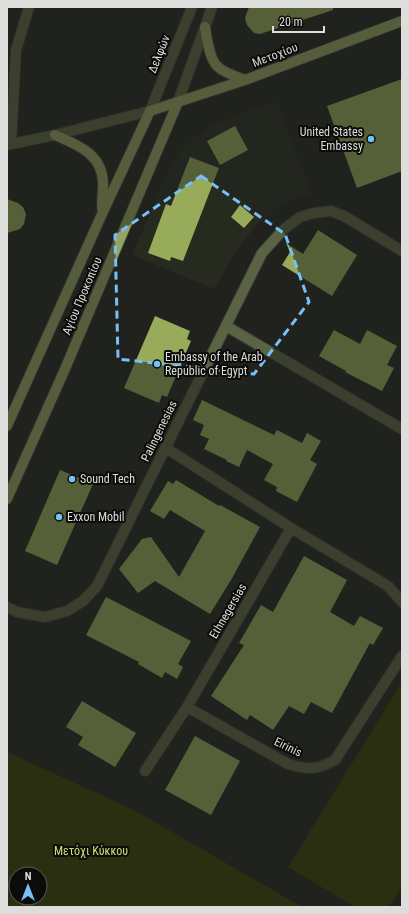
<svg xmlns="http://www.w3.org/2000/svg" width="409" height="914" viewBox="0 0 409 914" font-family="'Roboto Condensed',sans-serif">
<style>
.built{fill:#272a1f}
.green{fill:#333e00;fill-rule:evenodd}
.building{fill:#97ab5a}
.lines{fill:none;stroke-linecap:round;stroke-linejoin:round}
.minor-casing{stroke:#3b3c38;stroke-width:12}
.major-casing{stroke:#3b3c38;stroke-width:12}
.minor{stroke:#5a6343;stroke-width:10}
.major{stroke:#94a462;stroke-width:10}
.marked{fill:none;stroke:#76c0f7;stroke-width:3;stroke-dasharray:8 5;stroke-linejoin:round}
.poi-dot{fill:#76c0f7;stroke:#0b0b09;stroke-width:1.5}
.labels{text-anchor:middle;stroke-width:4;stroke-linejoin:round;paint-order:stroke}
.street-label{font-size:12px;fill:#dddedb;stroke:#0b0b09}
.poi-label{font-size:12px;fill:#dddedb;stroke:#0b0b09;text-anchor:start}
.park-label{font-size:12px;fill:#c9e376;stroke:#0b0b09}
</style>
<rect width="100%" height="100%" fill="#21221d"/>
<path class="built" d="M277 101 311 193 279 206 256 225 234 255 214 289 132 255 170 167 186 144 211 125Z"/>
<path class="green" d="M402 682V887L389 907H355L288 867Z
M7 752 136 811 302 907H7ZM16 874H40V898H16Z"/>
<path class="building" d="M249 7H333V10L260 34 254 33 247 25 245 18Z
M402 79V171L357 188 327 106Z
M235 126 248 150 220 165 207 141Z
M190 157 219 168 183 261 171 257 170 261 148 253 166 204 171 206Z
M7 199 18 203 23 207 26 214 24 224 20 229 7 233Z
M240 205 254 217 244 228 231 217Z
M318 230 357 255 332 296 282 265 290 252 286 243 303 254Z
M155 316 190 331 187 339 191 341 167 397 162 395 159 403 124 388Z
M334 330 360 344 367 330 397 346 387 365 394 368 382 391 345 372 346 371 319 356Z
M202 400 274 435 277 430 302 443 307 433 321 441 310 460 317 464 297 502 276 491 277 487 264 480 273 464 247 450 239 467 226 461 227 460 204 449 209 439 200 435 204 425 193 420Z
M60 470 93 484 57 565 25 551Z
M176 480 219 506 220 505 260 527 231 580 210 614 155 581 138 593 119 569 142 539 151 537 179 577 205 531 170 510 164 519 150 511 168 481 173 484Z
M304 556 347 580 330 612 354 626 360 616 383 628 373 645 370 643 332 713 311 702 304 714 289 706 273 730 250 715 247 720 211 696 244 645 239 643 261 605 273 612Z
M106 597 191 641 178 664 183 667 177 679 165 672 162 678 138 664 139 662 86 635Z
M82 701 136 733 115 767 78 745 83 737 66 727Z
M195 736 240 761 211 815 165 790Z"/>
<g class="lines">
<defs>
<path id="minor" d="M178 102 212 7
M11 144 16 50 29 7
M7 145 55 135 150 111 192 7
M226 326 402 429
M166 448 291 528 388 586 402 602
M7 607 17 612 45 617 67 611 83 601 97 586 262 253 283 230 300 217 314 213 331 211 344 216 402 251
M187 707 288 764C308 770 317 770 335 760L402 656
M145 771 187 707 291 528"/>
<path id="major" d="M205 27C207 38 209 58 217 66 224 73 235 76 245 80
M55 135C77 145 102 153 103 183 103 191 102 200 102 208
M7 426 102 214 150 111 245 80 402 21
M7 499 65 369 178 102"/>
</defs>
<use href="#minor" class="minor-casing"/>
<use href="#major" class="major-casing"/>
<use href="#minor" class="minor"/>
<use href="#major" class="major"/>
</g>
<path d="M0 0H409V914H0ZM201 176 285 234 309 302 254 374 118 359 115 235Z" fill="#21221d" fill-opacity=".55" fill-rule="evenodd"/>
<path class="marked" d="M201 176 285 234 309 302 254 374 118 359 115 235Z"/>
<g class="poi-dot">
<circle cx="371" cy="139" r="4"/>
<circle cx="157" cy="364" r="4"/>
<circle cx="72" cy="479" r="4"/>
<circle cx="59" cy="517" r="4"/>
</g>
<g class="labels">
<g class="street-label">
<text transform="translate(159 54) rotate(-68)" y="4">Δελφών</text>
<text transform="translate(275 55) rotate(-21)" y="4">Μετοχίου</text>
<text transform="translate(82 296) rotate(-67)" y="4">Αγίου Προκοπίου</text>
<text transform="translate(159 431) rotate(-64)" y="4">Palingenesias</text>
<text transform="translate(228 611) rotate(-60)" y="4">Ethnegersias</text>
<text transform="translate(288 747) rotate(26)" y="4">Eirinis</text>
</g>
<g class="poi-label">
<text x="363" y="136" text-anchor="end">United States<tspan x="363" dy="14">Embassy</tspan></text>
<text x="165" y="361">Embassy of the Arab<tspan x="165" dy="14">Republic of Egypt</tspan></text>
<text x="80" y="483">Sound Tech</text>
<text x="67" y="521">Exxon Mobil</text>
</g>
<g class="park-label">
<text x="91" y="855">Μετόχι Κύκκου</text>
</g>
</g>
<rect width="409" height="914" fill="none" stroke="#dddedb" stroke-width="16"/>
<g transform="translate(28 886)"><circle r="19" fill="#0b0b09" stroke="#5f5f5d"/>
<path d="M0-3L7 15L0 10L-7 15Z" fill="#76c0f7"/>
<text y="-6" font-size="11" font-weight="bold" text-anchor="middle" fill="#dddedb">N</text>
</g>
<path d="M273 26v6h51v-6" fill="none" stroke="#dddedb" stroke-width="2"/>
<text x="279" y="26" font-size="12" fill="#dddedb" stroke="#0b0b09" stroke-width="3" paint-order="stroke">20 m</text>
</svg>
